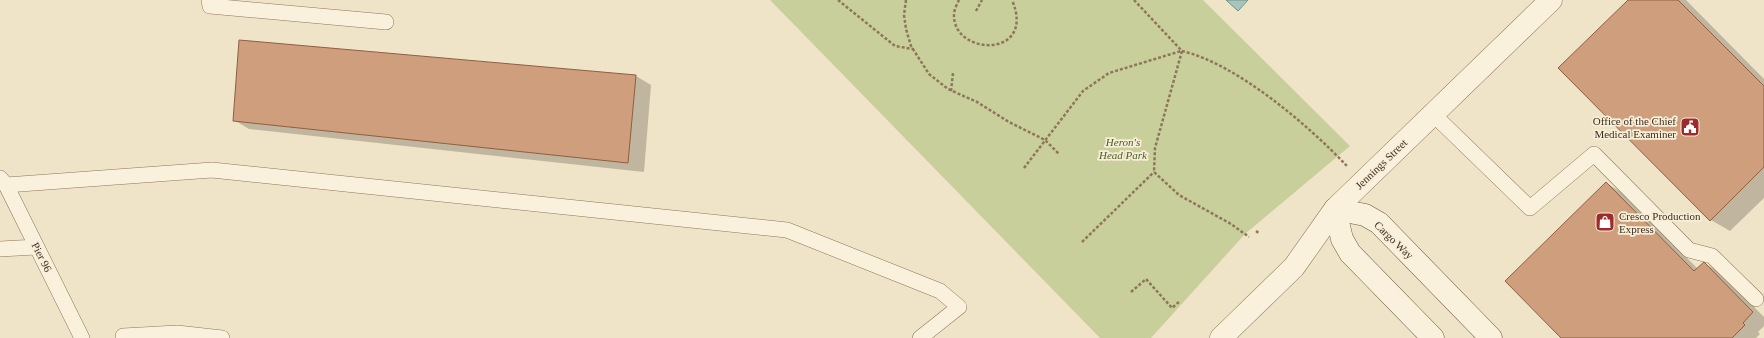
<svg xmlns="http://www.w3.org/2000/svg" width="1764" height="338" viewBox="0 0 1764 338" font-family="Georgia,serif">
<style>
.green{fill:#c9cf9b}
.water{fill:#a9c4bc;stroke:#6f938a}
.shadow{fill:#0003}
.building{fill:#cf9f7d;stroke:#8d5f41}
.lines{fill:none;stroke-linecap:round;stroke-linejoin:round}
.lane-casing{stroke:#8d765c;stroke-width:16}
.street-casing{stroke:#8d765c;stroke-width:23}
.secondary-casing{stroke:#6f573f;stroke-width:23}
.path{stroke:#8d765c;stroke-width:2.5;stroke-dasharray:3 2;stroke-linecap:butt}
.lane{stroke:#faf1dc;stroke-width:15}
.street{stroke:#faf1dc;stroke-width:22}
.secondary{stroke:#faf1dc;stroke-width:22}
.labels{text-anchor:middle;stroke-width:3.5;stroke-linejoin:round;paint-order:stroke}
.poi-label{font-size:11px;fill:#3d2e20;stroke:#f7eed8;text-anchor:end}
.park-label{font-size:11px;font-style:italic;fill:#4d5a26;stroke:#f7eed8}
.street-label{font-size:11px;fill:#3d2e20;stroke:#f7eed8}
</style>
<rect width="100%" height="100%" fill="#f0e4c8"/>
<path class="green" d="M770 0H1203L1350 146 1245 234 1151 338H1100Z"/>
<path class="water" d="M1226 0H1248L1238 11Z"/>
<path class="shadow" d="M1629 0H1686L1764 79V198L1730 231 1711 220Z
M636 76 651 85 644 172 249 129 234 120Z
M1606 183 1621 192 1698 269 1704 263 1719 272 1764 317V326L1758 332 1760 334 1756 338H1563Z"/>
<path class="building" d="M1628 0H1678L1764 86V167L1710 221 1558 68Z
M239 40 636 75 628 163 233 121Z
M1606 182 1694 271 1704 262 1753 312 1743 323 1745 325 1732 338H1561L1505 281Z"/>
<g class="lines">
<defs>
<path id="lane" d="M209 0 210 6 386 22
M1433 114 1530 208 1594 154 1689 250 1712 256 1756 299
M0 178 6 185 82 338
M6 185 212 170 787 230 940 291 959 307 920 338
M0 249 36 247
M123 336 177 333 222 338"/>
<path id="street" d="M1221 338 1294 267 1335 209 1551 0"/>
<path id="secondary" d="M1433 338 1350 253 1342 239 1335 209 1365 215 1379 223 1491 338"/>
</defs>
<use href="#lane" class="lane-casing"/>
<use href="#street" class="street-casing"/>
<use href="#secondary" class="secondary-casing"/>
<path class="path" d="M838 0 895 46 913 49
M906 0 904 15 906 29 911 46 929 74 948 89 977 102 1009 122 1045 140 1059 154
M959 0C957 4 954 10 954 15 953 56 1037 59 1012 0
M1134 0 1182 51C1237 64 1308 125 1347 166
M976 11 982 0
M1182 51 1155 148 1154 172 1179 195 1231 224 1249 237
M951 91 953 73
M1024 168 1083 91 1109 73 1181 51
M1256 231 1260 234
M1082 242 1154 172
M1131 292 1146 279 1172 308 1180 301"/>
<use href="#lane" class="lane"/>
<use href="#street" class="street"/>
<use href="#secondary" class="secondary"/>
</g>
<defs>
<symbol id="civic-square" viewBox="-11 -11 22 22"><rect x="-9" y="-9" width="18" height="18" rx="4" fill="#9e2a2b" stroke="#f7eed8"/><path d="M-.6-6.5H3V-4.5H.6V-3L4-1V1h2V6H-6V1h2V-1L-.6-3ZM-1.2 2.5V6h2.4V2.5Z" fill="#fff"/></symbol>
<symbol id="shop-square" viewBox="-11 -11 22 22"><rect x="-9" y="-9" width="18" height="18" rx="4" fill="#9e2a2b" stroke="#f7eed8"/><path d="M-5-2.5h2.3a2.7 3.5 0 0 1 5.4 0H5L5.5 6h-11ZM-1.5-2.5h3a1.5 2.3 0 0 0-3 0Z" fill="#fff"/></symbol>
</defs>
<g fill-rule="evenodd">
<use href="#civic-square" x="1679" y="116" width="22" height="22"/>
<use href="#shop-square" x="1594" y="211" width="22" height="22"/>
</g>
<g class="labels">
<g class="poi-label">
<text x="1676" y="125">Office of the Chief<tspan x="1676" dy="13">Medical Examiner</tspan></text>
<text x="1619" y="220" text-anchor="start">Cresco Production<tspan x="1619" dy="13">Express</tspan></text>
</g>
<g class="park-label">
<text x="1123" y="146">Heron's<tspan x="1123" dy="13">Head Park</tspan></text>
</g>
<g class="street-label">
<text transform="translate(1381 164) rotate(-44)" y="4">Jennings Street</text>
<text transform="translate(1394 240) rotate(44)" y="4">Cargo Way</text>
<text transform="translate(42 257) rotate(63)" y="4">Pier 96</text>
</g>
</g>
</svg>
